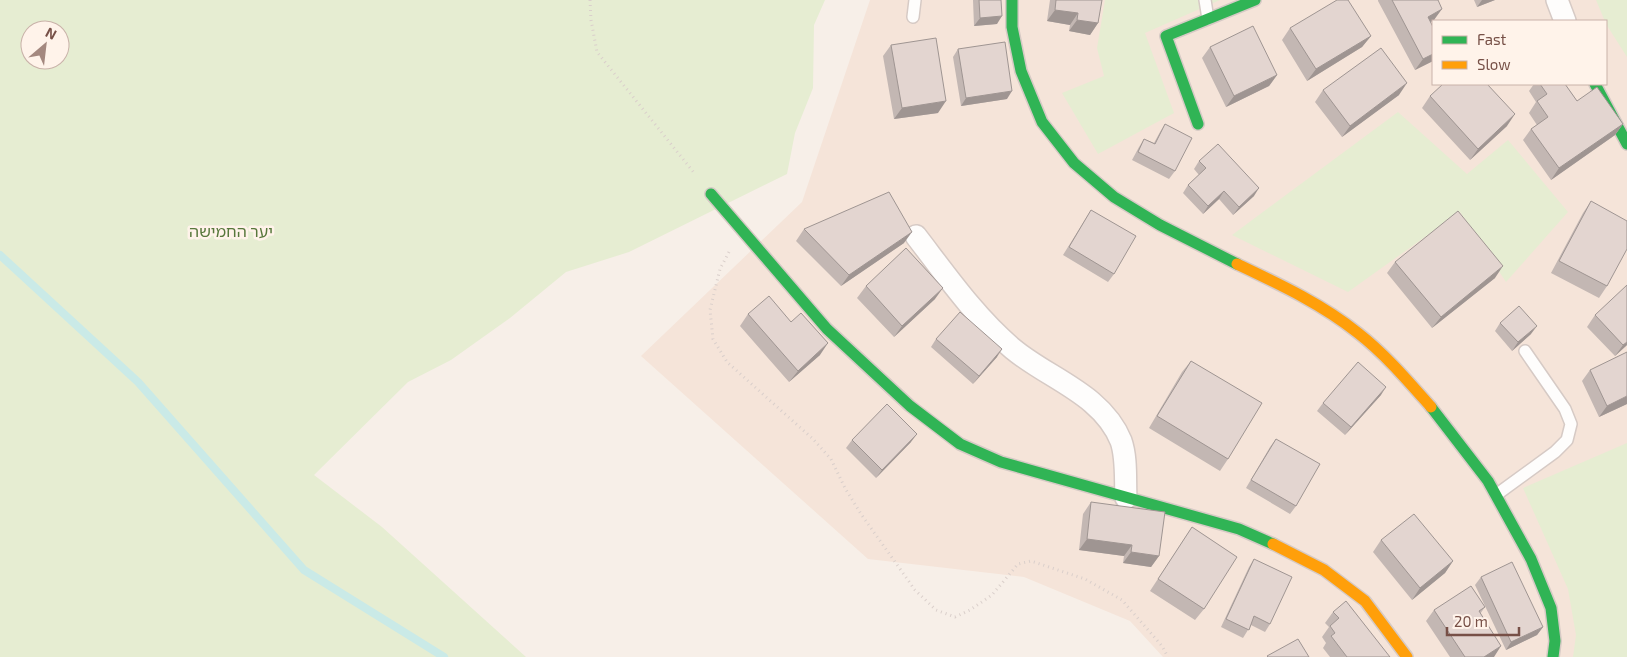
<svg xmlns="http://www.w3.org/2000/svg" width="1627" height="657" viewBox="0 0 1627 657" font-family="'Exo 2','Noto Sans Hebrew',sans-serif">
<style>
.residential{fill:#f5e4d9;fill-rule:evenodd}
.green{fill:#e6edd2;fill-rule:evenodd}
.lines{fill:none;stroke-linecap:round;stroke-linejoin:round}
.stream{stroke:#caeae7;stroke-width:8}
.lane-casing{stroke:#d6cac5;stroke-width:14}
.street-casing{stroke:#d6cac5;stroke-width:24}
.fast-casing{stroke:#d6cac5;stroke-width:14}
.slow-casing{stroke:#d6cac5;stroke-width:14}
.path{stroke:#dacfcb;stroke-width:3;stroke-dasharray:1 4;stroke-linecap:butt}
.lane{stroke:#fefdfc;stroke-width:11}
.street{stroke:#fefdfc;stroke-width:21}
.fast{stroke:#30b455;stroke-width:11}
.slow{stroke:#ff9f0a;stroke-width:11}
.wall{fill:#c3b7b3}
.shaded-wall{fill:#9f9592}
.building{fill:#e3d5d0;stroke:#9f9592}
.labels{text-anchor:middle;stroke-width:5;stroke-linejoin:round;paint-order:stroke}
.park-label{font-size:16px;fill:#58783c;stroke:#fff3ea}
</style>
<rect width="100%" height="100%" fill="#f7efe8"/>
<path class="residential" d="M870 0H1627V657H1163L1130 621 1024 577 868 559 641 356 802 202ZM1433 21H1606V84H1433Z"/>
<path class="green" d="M0 0H825L814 25 813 88 795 133 787 174 629 252 566 272 510 318 451 360 408 382 314 475 382 527 526 657H0ZM30 30H60V60H30Z
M1105 0H1220L1145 33 1174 113 1098 154 1062 93 1104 76 1097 48Z
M1596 0H1627V57L1606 24Z
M1398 112 1467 174 1508 140 1568 212 1506 282 1460 212 1348 292 1232 235Z
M1627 443V657H1573L1576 635 1568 589 1523 488Z"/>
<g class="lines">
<path class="stream" d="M0 255 138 382 304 570 444 657"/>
<defs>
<path id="lane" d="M1205 0 1208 19
M913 17 915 0
M1496 495 1555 452 1567 440 1571 424 1565 409 1525 351"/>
<path id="street" d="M1557 0 1565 21
M916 236C946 275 975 317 1013 349 1049 379 1102 394 1121 441 1127 458 1125 480 1126 498"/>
<path id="fast" d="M1012 0V27L1021 71 1042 122 1074 163 1114 197 1160 225 1237 264
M1595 84 1627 144
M1198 124 1166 36 1255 0
M711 194 827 329 910 406 960 444 1001 462 1239 529 1273 544
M1431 407 1488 481 1531 559 1551 608 1555 641 1553 657"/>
<path id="slow" d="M1237 264C1279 284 1322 304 1358 333 1385 354 1408 381 1431 407
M1273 544 1324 570 1365 601 1407 657"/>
</defs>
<use href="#lane" class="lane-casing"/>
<use href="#street" class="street-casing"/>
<use href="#fast" class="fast-casing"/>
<use href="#slow" class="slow-casing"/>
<path class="path" d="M590 0 591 20 597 52 695 174
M729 252 720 269 710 310 713 339 727 362 813 439 831 459 845 488 861 514 915 590 936 610 955 617 970 610 992 595 1018 564 1031 561 1085 579 1122 600 1162 646 1168 657"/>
<use href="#lane" class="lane"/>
<use href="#street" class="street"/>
<use href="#fast" class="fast"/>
<use href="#slow" class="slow"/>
</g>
<path class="wall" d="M973 0H1001L997 24 974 26Z
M1050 0H1102L1098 23 1090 35 1069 31 1070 25 1047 21Z
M1378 0H1438L1434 20 1431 22 1433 61 1415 70 1378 1Z
M1474 0H1495L1477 7Z
M1290 28 1371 36 1362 47 1307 81 1282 40Z
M891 45 938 113 894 119 883 56Z
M1210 47 1277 75 1269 86 1226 107 1202 58Z
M958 49 1007 99 961 106 953 57Z
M1534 84H1565L1577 101 1623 124 1615 135 1551 180 1523 140 1531 129 1537 125 1529 113 1536 102 1529 91Z
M1323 90 1399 95 1342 137 1315 102Z
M1430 96 1507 126 1470 160 1422 108Z
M1165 124 1175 171 1169 179 1132 160 1139 147 1144 139 1154 143 1160 132Z
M1199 161 1254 196 1233 215 1219 199 1203 214 1183 193 1188 185 1199 175 1194 169Z
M1591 201 1607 286 1599 298 1551 273 1583 213Z
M1091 210 1114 274 1108 282 1063 255Z
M804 229 904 243 841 286 796 241Z
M1395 262 1495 278 1432 328 1387 273Z
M866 286 935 299 894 337 857 298Z
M748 314 820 355 789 382 740 326Z
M1595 315 1627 345 1615 356 1587 327Z
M1500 323 1531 334 1512 351 1495 331Z
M936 339 997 357 973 384 931 347Z
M1191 361 1228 459 1220 471 1149 428 1182 372Z
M1590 370 1627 404 1599 417 1582 381Z
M1381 395 1345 435 1317 411 1323 403Z
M1276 439 1296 506 1290 514 1246 488 1270 447Z
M852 440 911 442 876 478 846 448Z
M1091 502 1159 556 1151 567 1123 563 1124 556 1079 550 1083 514Z
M1192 527 1204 609 1195 620 1150 591Z
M1381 540 1453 561 1445 573 1412 600 1373 552Z
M1254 559 1270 624 1265 632 1251 625 1243 638 1221 627 1249 567Z
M1481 577 1543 627 1537 635 1506 650 1475 585Z
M1485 607 1480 614 1494 657H1450L1426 621 1434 610Z
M1333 612 1390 657H1330L1323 648 1326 643 1322 637 1329 627 1325 623Z"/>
<path class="shaded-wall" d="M1482 0H1495L1477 7Z
M1442 9 1434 20 1420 28 1428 17Z
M1055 10 1078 13 1070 25 1047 21Z
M1002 16 997 24 974 26 980 18Z
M1077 20 1098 23 1090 35 1069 31Z
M1371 36 1362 47 1307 81 1316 69Z
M1433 54V61L1415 70 1423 59Z
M1277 75 1269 86 1226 107 1234 96Z
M1407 83 1399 95 1342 137 1350 126Z
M1012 91 1007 99 961 106 966 98Z
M946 101 938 113 894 119 902 108Z
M1515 114 1507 126 1470 160 1478 149Z
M1623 124 1615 135 1551 180 1559 168Z
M1259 188 1254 196 1233 215 1239 207Z
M1224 191 1219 199 1203 214 1208 206Z
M912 232 904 243 841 286 849 275Z
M1503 266 1495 278 1432 328 1441 317Z
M943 288 935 299 894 337 902 326Z
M1537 326 1531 334 1512 351 1518 342Z
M1627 342V345L1615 356 1623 345Z
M828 343 820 355 789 382 798 371Z
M1002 349 997 357 973 384 979 376Z
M1386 387 1381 395 1345 435 1351 427Z
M1627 396V404L1599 417 1607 406Z
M917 434 911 442 876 478 882 470Z
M1087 539 1132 545 1124 556 1079 550Z
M1131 552 1159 556 1151 567 1123 563Z
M1453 561 1445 573 1412 600 1420 588Z
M1543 627 1537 635 1506 650 1511 642Z
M1501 646 1494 657H1484Z"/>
<path class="building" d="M979 0H1001L1002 16 980 18Z
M1056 0H1102L1098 23 1077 20 1078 13 1055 10Z
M1337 0H1348L1371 36 1316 69 1290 28Z
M1392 0H1438L1442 9 1428 17 1433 27V54L1423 59Z
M1253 26 1277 75 1234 96 1210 47Z
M936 38 946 101 902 108 891 45Z
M1005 42 1012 91 966 98 958 49Z
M1381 48 1407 83 1350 126 1323 90Z
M1443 84H1487L1515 114 1478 149 1430 96Z
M1540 84H1565L1577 101 1597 87 1623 124 1559 168 1531 129 1548 117 1537 101 1547 94Z
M1165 124 1192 138 1175 171 1138 152 1144 139 1155 144Z
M1218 144 1259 188 1239 207 1224 191 1208 206 1188 185 1206 168 1199 161Z
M889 192 912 232 849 275 804 229Z
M1591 201 1627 221V249L1607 286 1559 261Z
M1091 210 1136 236 1114 274 1069 247Z
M1458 211 1503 266 1441 317 1395 262Z
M906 248 943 288 902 326 866 286Z
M1627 285V342L1623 345 1595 315Z
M769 296 791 322 801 313 828 343 798 371 748 314Z
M1519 306 1537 326 1518 342 1500 323Z
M960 312 1002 349 979 376 936 339Z
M1627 352V396L1607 406 1590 370Z
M1191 361 1262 403 1228 459 1157 416Z
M1358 362 1386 387 1351 427 1323 403Z
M887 404 917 434 882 470 852 440Z
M1276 439 1320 464 1296 506 1251 480Z
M1091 502 1165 512 1159 556 1131 552 1132 545 1087 539Z
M1414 514 1453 561 1420 588 1381 540Z
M1192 527 1237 557 1204 609 1158 579Z
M1254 559 1292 577 1270 624 1254 616 1249 630 1226 619Z
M1512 562 1543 627 1511 642 1481 577Z
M1471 586 1485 607 1479 611 1501 646 1484 657H1465L1434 610Z
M1346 601 1390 657H1347L1331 636 1335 633 1330 626 1339 618 1333 612Z
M1298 639 1309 657H1268L1267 656Z"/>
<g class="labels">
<g class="park-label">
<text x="231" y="237">יער החמישה</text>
</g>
</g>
<rect x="1432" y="20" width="175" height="65" fill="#fff3ea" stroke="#c9b2a9"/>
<rect x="1442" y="36" width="25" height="8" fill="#30b455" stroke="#c9b2a9"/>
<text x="1477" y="45" font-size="15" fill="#775047">Fast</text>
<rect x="1442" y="61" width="25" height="8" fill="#ff9f0a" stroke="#c9b2a9"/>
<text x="1477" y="70" font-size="15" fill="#775047">Slow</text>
<g transform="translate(45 45) rotate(28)"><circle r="24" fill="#fff3ea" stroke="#c9b2a9"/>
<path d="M0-4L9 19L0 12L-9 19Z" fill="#a4887f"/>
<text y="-8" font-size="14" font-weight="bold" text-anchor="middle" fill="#775047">N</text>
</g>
<path d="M1447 627v8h72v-8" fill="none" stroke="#775047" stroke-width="2.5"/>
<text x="1454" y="627" font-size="15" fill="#775047" stroke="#fff3ea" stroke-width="4" paint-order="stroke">20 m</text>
</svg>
